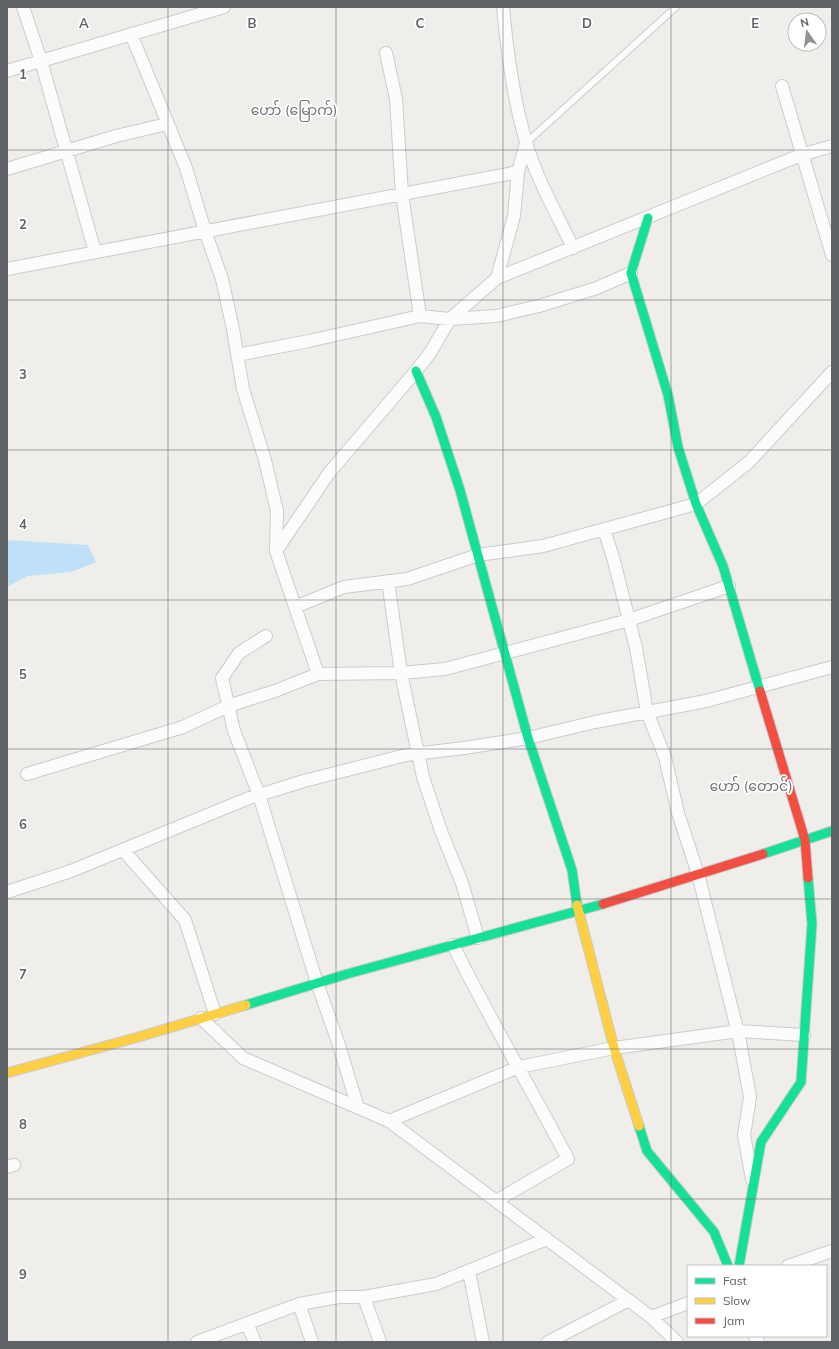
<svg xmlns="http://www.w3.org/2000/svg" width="839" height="1349" viewBox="0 0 839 1349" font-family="Mulish,'Noto Sans Myanmar',sans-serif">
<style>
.water{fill:#bfe0f9}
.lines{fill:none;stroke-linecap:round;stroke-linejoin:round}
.lane-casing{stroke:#cbcccc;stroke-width:8}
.street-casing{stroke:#cbcccc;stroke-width:14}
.fast-casing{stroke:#cacacb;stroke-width:11}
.slow-casing{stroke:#cacacb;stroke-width:11}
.jam-casing{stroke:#cacacb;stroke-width:11}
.lane{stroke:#fdfcfc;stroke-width:6}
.street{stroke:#fdfcfc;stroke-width:12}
.fast{stroke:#16e098;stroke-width:9}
.slow{stroke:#ffcf43;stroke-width:9}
.jam{stroke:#f24e42;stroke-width:9}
.grid{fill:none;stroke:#5f6368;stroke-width:1;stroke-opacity:0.55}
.labels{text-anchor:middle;stroke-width:3.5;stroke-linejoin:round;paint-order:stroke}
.quarter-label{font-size:14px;fill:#70757a;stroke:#fff}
.grid-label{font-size:13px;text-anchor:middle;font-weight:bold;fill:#5f6368;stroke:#fff;stroke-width:3.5;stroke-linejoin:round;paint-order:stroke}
</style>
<rect width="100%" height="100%" fill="#efeeea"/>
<path class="water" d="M7 540 88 545 96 562 71 572 27 576 7 587Z"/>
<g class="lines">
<defs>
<path id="lane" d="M526 143 676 7"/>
<path id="street" d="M23 7 41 61 95 252
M503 7C507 52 513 98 526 142 536 178 557 214 573 248
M131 34 186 168 205 231 222 279 233 329 243 389 265 460 277 511 276 551 318 674
M386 53 396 99 402 194 420 316
M7 71 224 7
M782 86 832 255
M7 169 116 136 167 124
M7 269 518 172
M497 278 801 155 832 146
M237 355 309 341 420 316 450 319 496 316 539 306 597 288 631 273
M604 529 614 561 636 648 647 712 665 757 678 813 698 874 739 1037 750 1097 744 1135 752 1179
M276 551 329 473 416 371 430 353 450 319 497 278 514 216 518 172 526 143
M388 581 401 673 423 777 441 831 462 883 478 938
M295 607 344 587 407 579 478 555 543 546 696 504 749 462 832 372
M266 636 239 653 222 678 234 731 259 795 317 983 338 1042 358 1108
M27 774 183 727 228 706 275 691 318 674 401 673 445 669 629 620 729 586
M123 850 185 920 215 1014
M7 892 71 871 249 798 304 781 406 755 464 748 528 738 595 722 706 701 832 667
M453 945C489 1018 530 1087 568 1159L496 1201
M201 1018 243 1058 389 1121 651 1317 677 1342
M389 1121 519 1067 614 1048 738 1031 804 1035
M7 1167 14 1165
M788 1266 832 1251
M469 1271 483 1342
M364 1297 380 1342
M299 1304 312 1342
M651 1317 688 1303
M247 1324 255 1342
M755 1336 758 1342
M197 1342 299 1304 339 1297H364L436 1284 547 1239
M548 1342 629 1300"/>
<path id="fast" d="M648 218 631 273 668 395 678 447 696 504 723 566 760 691
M416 371 436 417 460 490 528 738 572 870 577 905
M763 854 832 831
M246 1005 347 974 603 904
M639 1126 647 1151 714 1232 728 1266
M739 1266 761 1142 801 1082 812 924 808 878"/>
<path id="slow" d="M577 905 614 1048 639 1126
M7 1073 135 1038 246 1005"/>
<path id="jam" d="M760 691 805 840 808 878
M603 904 763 854"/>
</defs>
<use href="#lane" class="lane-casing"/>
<use href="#street" class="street-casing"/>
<use href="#fast" class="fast-casing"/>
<use href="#slow" class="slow-casing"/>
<use href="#jam" class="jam-casing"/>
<use href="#lane" class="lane"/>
<use href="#street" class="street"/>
<use href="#fast" class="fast"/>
<use href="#slow" class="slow"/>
<use href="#jam" class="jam"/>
</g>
<path class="grid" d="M168 7V1342M336 7V1342M503 7V1342M671 7V1342M7 150H832M7 300H832M7 450H832M7 600H832M7 749H832M7 899H832M7 1049H832M7 1199H832"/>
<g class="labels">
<g class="quarter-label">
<text x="294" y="115">ဟော် (မြောက်)</text>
<text x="751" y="791">ဟော် (တောင်)</text>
</g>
</g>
<g class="grid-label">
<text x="84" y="28">A</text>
<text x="252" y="28">B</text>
<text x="420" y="28">C</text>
<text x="587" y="28">D</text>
<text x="755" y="28">E</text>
<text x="23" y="79">1</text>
<text x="23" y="229">2</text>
<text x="23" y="379">3</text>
<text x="23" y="529">4</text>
<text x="23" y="679">5</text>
<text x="23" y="829">6</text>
<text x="23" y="979">7</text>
<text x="23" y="1129">8</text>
<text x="23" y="1279">9</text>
</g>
<rect width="839" height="1349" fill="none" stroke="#5f6368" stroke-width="16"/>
<rect x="687" y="1265" width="140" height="72" fill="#ffffff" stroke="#bfc1c3"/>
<rect x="695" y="1278" width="20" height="6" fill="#16e098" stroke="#bfc1c3"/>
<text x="723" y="1285" font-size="12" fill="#5f6368">Fast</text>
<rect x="695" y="1298" width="20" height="6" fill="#ffcf43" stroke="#bfc1c3"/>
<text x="723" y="1305" font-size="12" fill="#5f6368">Slow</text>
<rect x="695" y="1318" width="20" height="6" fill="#f24e42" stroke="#bfc1c3"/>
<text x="723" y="1325" font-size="12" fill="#5f6368">Jam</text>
<g transform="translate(807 32) rotate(346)"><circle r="19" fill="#ffffff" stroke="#bfc1c3"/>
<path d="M0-3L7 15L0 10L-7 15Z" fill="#919496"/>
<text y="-6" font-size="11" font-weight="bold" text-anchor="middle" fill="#5f6368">N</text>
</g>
</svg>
